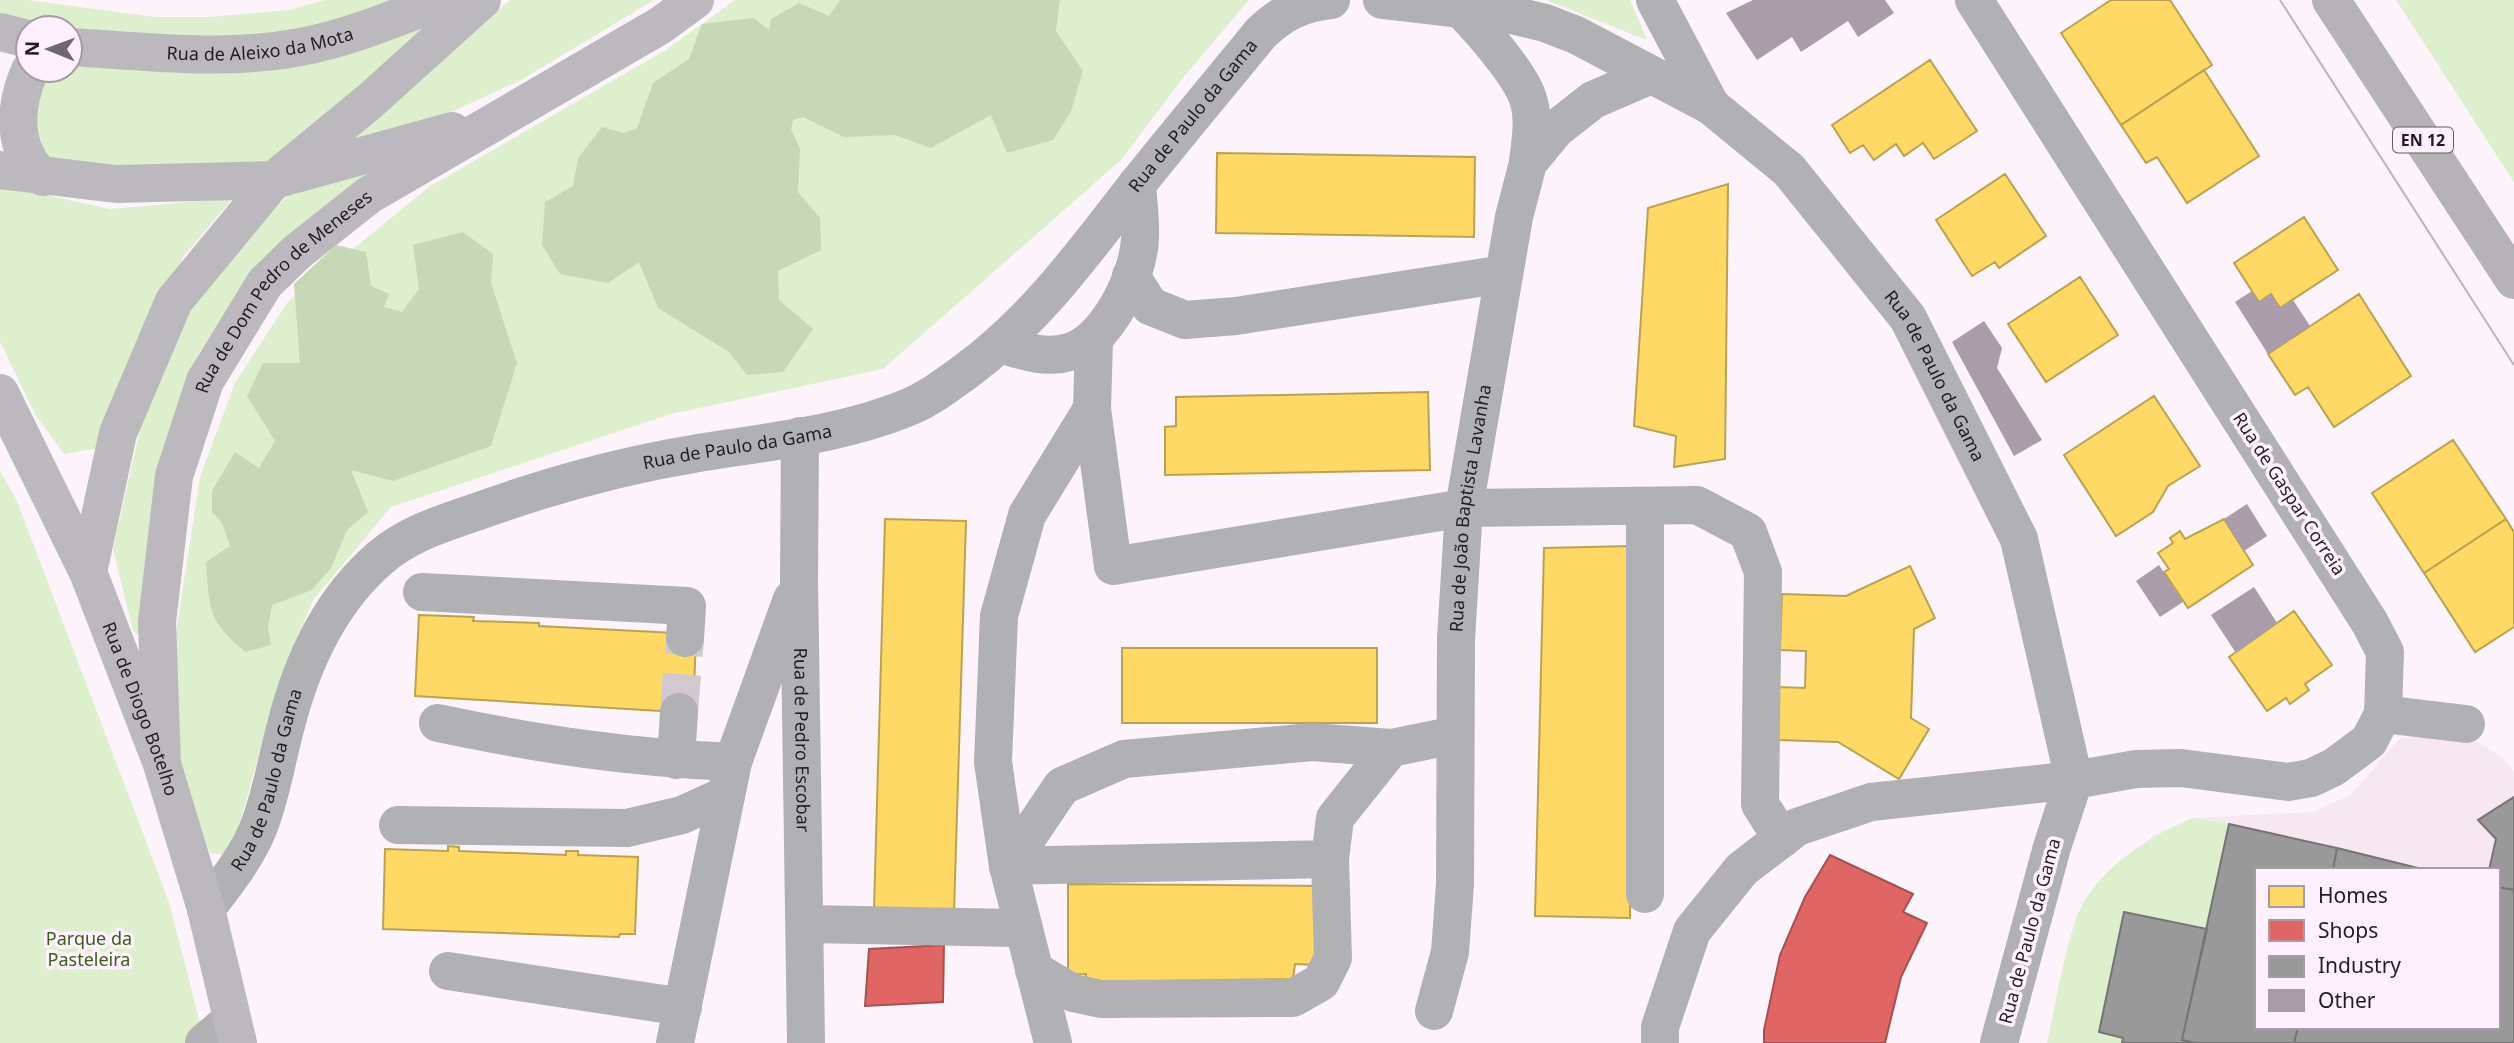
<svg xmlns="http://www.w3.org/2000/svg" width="2514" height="1043" viewBox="0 0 2514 1043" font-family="'Noto Sans',sans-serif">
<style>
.industrial{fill:#f7e7f0;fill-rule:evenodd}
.green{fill:#ddefcc}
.forest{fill:#c6d8b5}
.homes{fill:#ffd966;stroke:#bda152;stroke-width:2}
.shops{fill:#e06666;stroke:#a75052;stroke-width:2}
.industry{fill:#999;stroke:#767475;stroke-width:2}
.building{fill:#aa9da9}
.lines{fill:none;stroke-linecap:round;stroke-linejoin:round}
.street-tunnel{stroke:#d1c9cf;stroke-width:38;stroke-dasharray:38 19;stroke-linecap:butt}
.street{stroke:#b1b0b3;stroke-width:38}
.secondary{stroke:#bcb9be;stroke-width:38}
.primary{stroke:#b6b3b7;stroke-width:38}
.tram{stroke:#b8b5b9;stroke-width:2}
.labels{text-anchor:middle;stroke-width:7;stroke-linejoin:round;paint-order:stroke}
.shield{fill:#fff0fd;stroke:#655c64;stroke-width:2}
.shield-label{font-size:16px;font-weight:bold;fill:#231d22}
.street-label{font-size:18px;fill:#231d22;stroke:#fff0fd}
.park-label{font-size:18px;fill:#395e18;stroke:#fff0fd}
</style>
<rect width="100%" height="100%" fill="#fcf4fa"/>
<path class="industrial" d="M2436 732 2464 733 2503 758 2514 771V1043H2047L2076 920 2097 885 2126 856 2155 835 2193 818 2312 812 2351 795 2399 739ZM2257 870H2498V1027H2257Z"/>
<path class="green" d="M0 0H28L154 17H211L289 10 326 0H411L299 32 261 37 70 33V28H42L0 20Z
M465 0 274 167 135 175 40 158 29 104 46 70H70V57L168 64Z
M510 0H654L521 80 436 119 332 149Z
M735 0H1249L1186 74 1121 160 883 369 671 414 391 507 313 600 277 688 234 845 224 855 210 853 181 772 175 639 200 477 235 383 287 303 429 187 666 50Z
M1546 0H1630L1647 40Z
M2396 0H2514V182Z
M389 162 253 270 199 353 162 453 144 639 133 631 113 549 142 421 192 297 288 195Z
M0 185 110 209 233 198 183 257 128 372 99 448 64 454 35 414 0 342Z
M0 471 17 501 169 902 205 1043H0Z
M2193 818 2253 827 2230 824 2207 929 2100 1032 2123 1038 2122 1043H2047C2056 1003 2062 961 2075 922 2093 870 2147 838 2193 818Z"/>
<path class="forest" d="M840 0H1060L1056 31 1083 71 1071 111 1053 140 1007 153 991 115 931 148 895 135 844 137 803 117 793 120 791 129 800 149 798 192 820 218 821 250 778 271 779 300 813 329 783 372 747 375 729 352 658 308 639 262 608 283 560 274 542 245 545 202 573 186 578 158 602 127 624 133 637 128 653 83 689 59 702 24 754 18 769 30 771 19 799 3 829 16Z
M463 232 493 254 491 283 517 363 491 446 393 481 351 470 368 512 347 530 331 568 312 590 272 605 268 627 271 645 246 652C207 621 210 610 206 562L230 546 222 523 212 512V491L235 452 259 468 275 441 247 396 263 363H300L294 284 336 245 366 252 371 286 389 294 384 307 402 312 419 289 413 245Z"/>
<path class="homes" d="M2111 0H2170L2212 65 2121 125 2061 33Z
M1930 60 1977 131 1934 159 1923 143 1904 156 1896 144 1874 160 1863 145 1850 153 1832 125Z
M2204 70 2259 156 2187 203 2157 157 2146 163 2121 125Z
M1217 153 1475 157 1474 237 1216 233Z
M2005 174 2046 236 1999 268 1995 262 1972 276 1936 220Z
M1728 184 1725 459 1674 467 1676 436 1634 426 1648 208Z
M2304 217 2338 270 2280 308 2271 294 2259 302 2234 263Z
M2080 277 2118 335 2046 382 2008 324Z
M2359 294 2411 376 2334 427 2308 387 2295 395 2268 354Z
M1428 392 1430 470 1165 475V427L1176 426V397Z
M2154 396 2200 466 2168 486 2153 512 2116 536 2064 455Z
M2453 440 2506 519 2424 573 2372 493Z
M885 519 966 521 954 912 874 910Z
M2224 519 2253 565 2188 608 2164 572 2169 569 2158 553 2173 543 2170 538 2180 531 2185 539Z
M2506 519 2514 532V627L2475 652 2424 573Z
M1631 546 1630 918 1535 916 1544 548Z
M1910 566 1935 618 1914 629 1911 718 1929 729 1899 779 1838 742 1777 740 1779 687 1805 688 1806 651 1780 650 1782 594 1846 596Z
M2294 611 2332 665 2305 684 2309 690 2290 704 2286 698 2267 711 2229 657Z
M419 615 474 617 473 621 539 623V626L676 633 696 639 693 713 415 696Z
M1122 648H1377V723H1122Z
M448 846 459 847V851L566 855V851H578V855L638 857 635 934H620L619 937 383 929 385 849 448 851Z
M1068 884 1324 886 1317 965 1295 964 1293 979 1086 982V974L1068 975Z"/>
<path class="shops" d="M1830 855 1913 894 1903 912 1927 923 1901 977 1885 1043H1764V1030L1780 955 1805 897Z
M944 945 943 1002 865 1006 869 949Z"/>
<path class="industry" d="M2514 797V890L2498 887V870H2489L2496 839 2478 820Z
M2229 824 2337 848 2333 870H2257V1027H2298L2294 1043H2196L2182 1040Z
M2337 848 2426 870H2333Z
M2498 887 2514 890V1043H2294L2298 1027H2498Z
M2124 912 2207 929 2182 1040 2196 1043H2122L2123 1038 2099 1032Z"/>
<path class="building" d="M1753 0H1885L1894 13 1858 37 1848 21 1801 52 1792 37 1757 60 1726 13Z
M2252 291 2259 302 2271 294 2280 308 2293 300 2310 326 2268 354 2235 302Z
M1984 321 2002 348 1997 368 2042 440 2014 456 1952 342Z
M2247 504 2267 536 2244 551 2224 519Z
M2159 565 2183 602 2160 617 2136 581Z
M2254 587 2277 623 2236 653 2211 615Z"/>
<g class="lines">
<path class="street-tunnel" d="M679 712 685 638"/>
<g class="street">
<path id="s1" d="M1382 0 1512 15 1545 23 1576 35 1711 106 1789 170 1908 318 2019 539 2074 780 2052 847 1999 1043"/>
<path d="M1655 0 1711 106"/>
<path d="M1460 8C1479 28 1520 73 1528 99 1535 120 1530 141 1528 163"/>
<path d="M1131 276 1150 306 1185 320 1236 316 1504 274"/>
<path d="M1094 339 1092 409 1113 566 1464 508 1697 505 1748 532 1763 572 1760 804 1782 839"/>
<path d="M1000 344C1022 351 1046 359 1069 352 1107 342 1139 275 1140 238 1141 220 1138 202 1137 184"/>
<path id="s2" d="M800 436 799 579 806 1043"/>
<path d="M1645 506V894"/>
<path d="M422 592 687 606 685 638"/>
<path d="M2383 714 2466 724"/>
<path d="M438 723C538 744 630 758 733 762"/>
<path d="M676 760 679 712"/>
<path d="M398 825 627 828 682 815 726 795"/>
<path d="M1008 866 1330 859 1335 818 1391 748 1455 735"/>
<path d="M1008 866 1062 786 1124 759 1312 742 1391 748"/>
<path id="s3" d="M206 909C225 884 246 858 258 829 271 796 276 763 285 729 301 664 329 602 380 558 409 533 444 523 479 511 548 486 621 466 693 454 765 442 842 435 909 407 930 398 947 385 965 372 1040 316 1082 254 1139 182 1179 132 1220 83 1261 33 1282 13 1301 3 1331 0"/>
<path d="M807 924 1023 928"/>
<path d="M1034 970 1073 993 1101 999 1293 998 1321 982 1333 958 1330 859"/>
<path d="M448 971 683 1007"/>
<path id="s4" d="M1434 1011 1450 952 1455 884 1456 639 1464 508 1514 217 1528 163 1556 129 1593 100 1651 75"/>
<path d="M204 1043 231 1020"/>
<path d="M675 1043 733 762 792 599"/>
<path d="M1053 1043 1008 866 993 762 999 616 1027 515 1092 409"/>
<path d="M1660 1043V1027L1692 931 1742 869 1797 827 1871 802 2074 780 2136 769 2181 768 2288 782 2311 778 2334 767 2369 741 2383 714 2385 652 2370 623 1974 0"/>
</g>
<g class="secondary">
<path d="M0 32 28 39"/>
<path id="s5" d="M70 47C144 51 221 61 295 48 346 39 394 19 442 0"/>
<path d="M30 70C14 106 11 150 43 177"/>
<path d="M0 170 116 184 274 180 452 131"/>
<path id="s6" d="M0 393 88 572 162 764 206 909 238 1043"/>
<path d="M88 572 118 433 174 301 274 180 370 101 482 0"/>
<path id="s7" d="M162 764 157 622 174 476 205 381 265 283 297 252 369 195 661 25 695 0"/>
</g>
<path class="primary" d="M2331 0 2514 280"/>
<path class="tram" d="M2280 0 2514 365"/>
</g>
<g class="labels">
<rect class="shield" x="2393" y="127.5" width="60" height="25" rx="5"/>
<g class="shield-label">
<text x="2423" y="146">EN 12</text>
</g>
<g class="street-label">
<text dy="6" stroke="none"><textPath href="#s5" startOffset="191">Rua de Aleixo da Mota</textPath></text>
<text dy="6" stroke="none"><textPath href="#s3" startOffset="1362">Rua de Paulo da Gama</textPath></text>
<text dy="6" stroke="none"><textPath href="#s7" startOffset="509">Rua de Dom Pedro de Meneses</textPath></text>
<text dy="6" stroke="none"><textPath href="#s1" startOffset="705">Rua de Paulo da Gama</textPath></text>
<text dy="6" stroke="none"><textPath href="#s3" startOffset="775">Rua de Paulo da Gama</textPath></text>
<text transform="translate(2289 494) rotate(57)" y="6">Rua de Gaspar Correia</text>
<text dy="6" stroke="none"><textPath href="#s4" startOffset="506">Rua de João Baptista Lavanha</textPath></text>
<text dy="6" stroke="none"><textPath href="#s6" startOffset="346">Rua de Diogo Botelho</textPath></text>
<text dy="6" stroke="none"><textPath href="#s2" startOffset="304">Rua de Pedro Escobar</textPath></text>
<text dy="6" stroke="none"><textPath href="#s3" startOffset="145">Rua de Paulo da Gama</textPath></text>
<text transform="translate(2030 931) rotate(-75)" y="6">Rua de Paulo da Gama</text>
</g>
<g class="park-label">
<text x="89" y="945">Parque da<tspan x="89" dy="21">Pasteleira</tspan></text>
</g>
</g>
<rect x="2255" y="868" width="245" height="161" fill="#fff0fd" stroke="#a79ca5" stroke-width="2"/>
<rect x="2269" y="886" width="35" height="21" fill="#ffd966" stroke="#a79ca5" stroke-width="2"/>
<text x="2318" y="903" font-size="21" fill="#231d22">Homes</text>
<rect x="2269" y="920" width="35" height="21" fill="#e06666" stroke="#a79ca5" stroke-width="2"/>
<text x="2318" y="938" font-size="21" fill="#231d22">Shops</text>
<rect x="2269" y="956" width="35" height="21" fill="#999999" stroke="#a79ca5" stroke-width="2"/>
<text x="2318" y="973" font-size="21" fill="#231d22">Industry</text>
<rect x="2269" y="990" width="35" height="21" fill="#aa9da9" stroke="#a79ca5" stroke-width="2"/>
<text x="2318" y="1008" font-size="21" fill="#231d22">Other</text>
<g transform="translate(49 49) rotate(271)"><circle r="33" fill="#fff0fd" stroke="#a79ca5" stroke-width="2"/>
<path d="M0-5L12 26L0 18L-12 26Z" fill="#6f686e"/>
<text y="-10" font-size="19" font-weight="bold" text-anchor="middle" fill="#231d22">N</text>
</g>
</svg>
